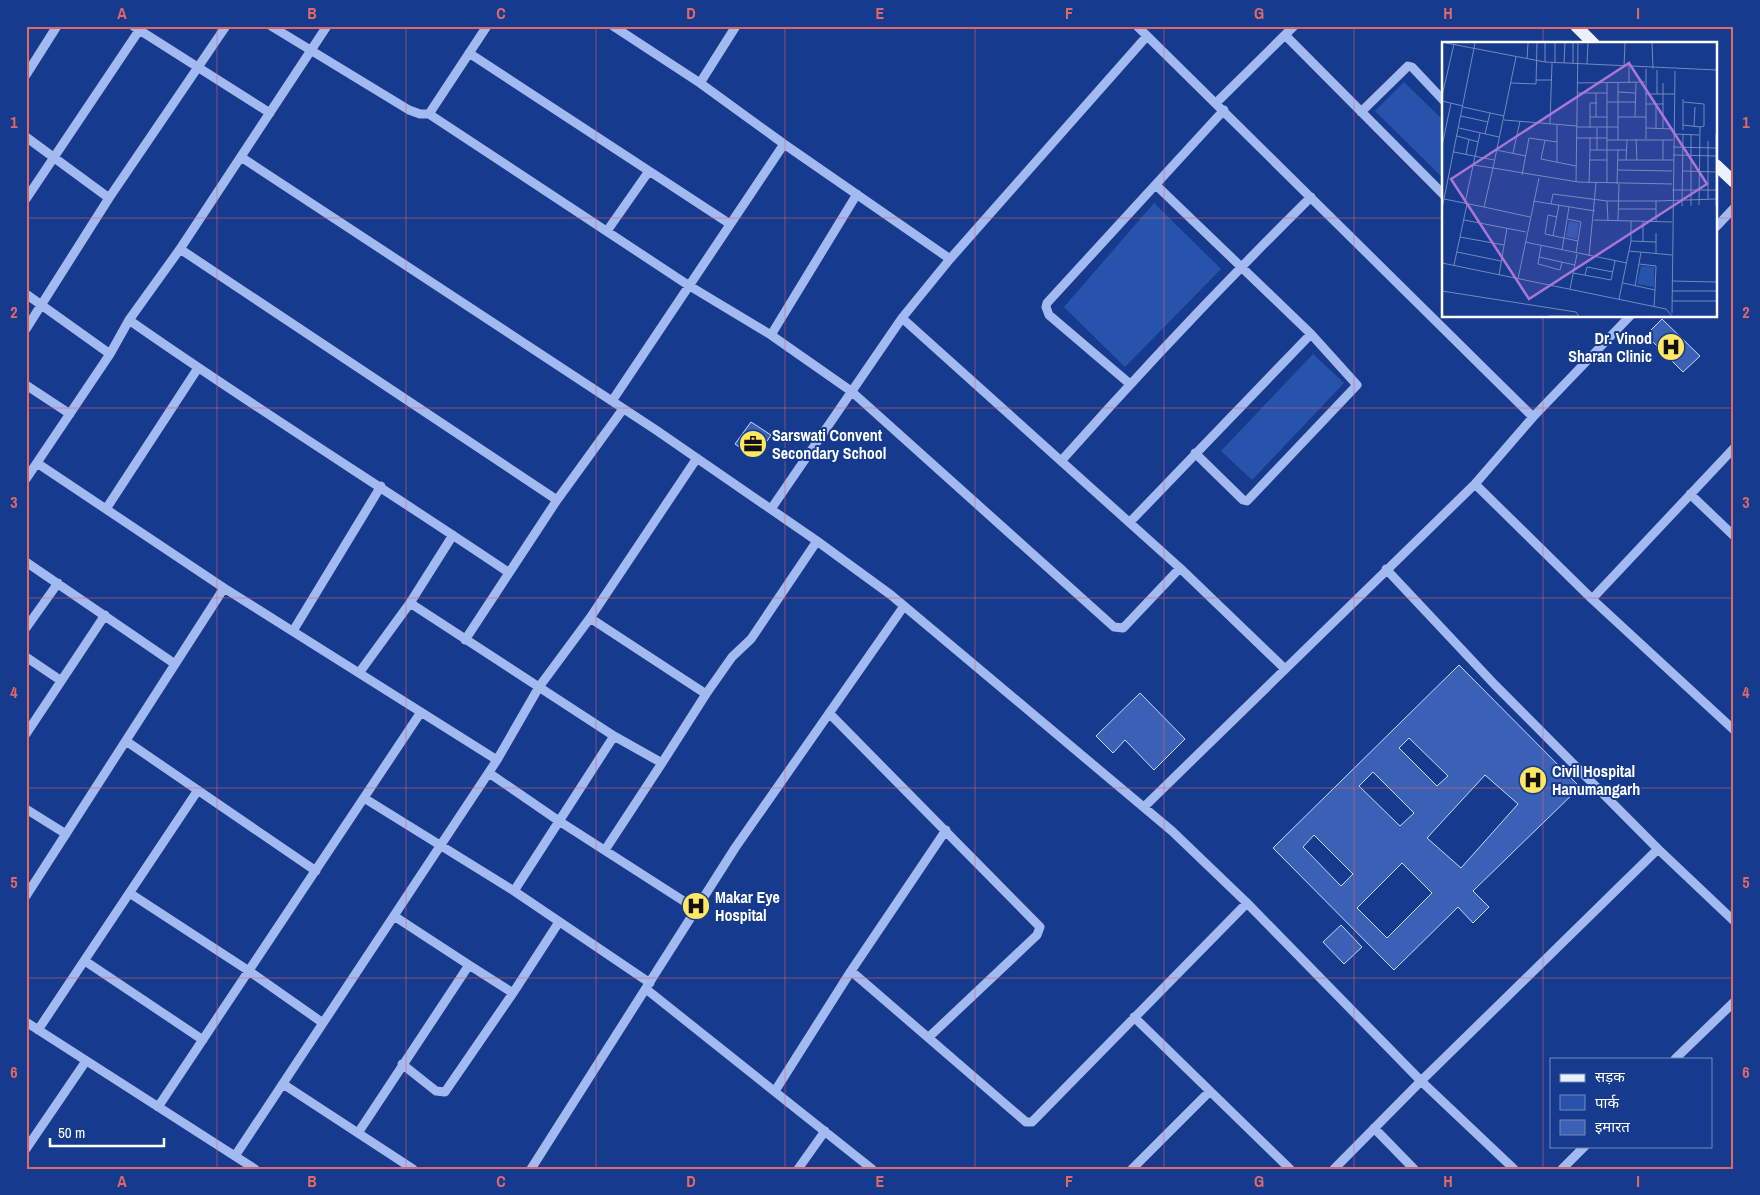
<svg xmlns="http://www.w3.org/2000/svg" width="1760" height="1195" viewBox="0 0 1760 1195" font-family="'Archivo Narrow','Noto Sans Devanagari',sans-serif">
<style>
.green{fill:#2853ad}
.building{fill:#3a61b5;stroke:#c8d8fb;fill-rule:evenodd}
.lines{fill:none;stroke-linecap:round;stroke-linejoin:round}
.minor{stroke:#a2baf0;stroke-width:9}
.major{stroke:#ebf0ff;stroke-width:12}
.grid{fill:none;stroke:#e26868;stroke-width:1;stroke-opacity:0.55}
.labels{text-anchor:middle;stroke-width:4;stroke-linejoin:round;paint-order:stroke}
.poi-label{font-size:16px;font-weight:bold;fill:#fff;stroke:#163a8e;text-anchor:start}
.inset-road{fill:none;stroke:#7389bb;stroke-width:1}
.view{fill:#a976d5;fill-opacity:0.15;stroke:#a976d5;stroke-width:2.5}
.inset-edge{fill:none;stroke:#fff;stroke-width:2.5}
.neatline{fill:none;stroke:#e26868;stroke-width:2}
.grid-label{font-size:16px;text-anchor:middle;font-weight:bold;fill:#e26868}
</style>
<rect width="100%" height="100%" fill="#163a8e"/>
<path class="green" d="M1404 82 1444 121V179L1375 111Z
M1154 203 1221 269 1125 367 1064 307Z
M1313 354 1344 383 1252 480 1221 451Z"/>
<path class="building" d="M1662 319 1700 356 1683 372 1646 335Z
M751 422 771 435 756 458 735 444Z
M1459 665 1580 787 1473 891 1489 907 1473 923 1458 907 1394 970 1273 848ZM1409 738 1448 776 1437 786 1399 748ZM1373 772 1414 813 1400 826 1359 786ZM1485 775 1518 804 1461 868 1427 838ZM1314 835 1353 874 1341 886 1303 847ZM1402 863 1432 893 1387 938 1357 908Z
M1140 693 1185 739 1154 770 1125 740 1113 753 1096 736Z
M1341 925 1362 947 1344 964 1323 942Z"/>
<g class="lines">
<path class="minor" d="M133 26 270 113
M271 26 409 110 420 114H429
M487 26 429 114 688 285 771 335 857 194
M613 26 700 83 784 144 950 259
M1137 26 1533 417
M1285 35 1444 195
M469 53 730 224
M26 75 57 26
M700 83 736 26
M1216 103 1294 26
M1361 112 1408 66 1412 67 1444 101
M26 137 109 198
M241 157 656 430 817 541 891 595 1172 831 1247 903 1421 1081 1658 849 1734 921
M1157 186 1311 334 1357 385 1247 501 1243 500 1195 453
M26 199 142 26
M1716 227 1734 208
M607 231 649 171
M180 249 557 500
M26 294 110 354
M902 318 1180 568 1285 669
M129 320C253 407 382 487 508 572
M26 329 109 198 226 26
M771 335 851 391 1114 627 1123 628 1126 625 1180 568
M1130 384 1049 315 1046 307 1047 303 1224 110
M26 385 70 414
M612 401 784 144
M1062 460C1142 370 1225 282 1311 197
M37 463 224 588 497 760
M26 479 110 354 129 320 180 249 327 26
M1475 484 1592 599 1734 730
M1690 494 1734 536
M106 509 198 368
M771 509 902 318 950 259 1147 36
M1130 522 1311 334
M26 562 175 664
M1386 569 1495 685 1658 849
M1592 599 1734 448
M410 603 614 736 662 763 605 850
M590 618 706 694
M26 628 58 583
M293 631 381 486
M465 640 557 500 623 409
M26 657 60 680
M359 673 410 603 453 535
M829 713 1040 927 1037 935 929 1037
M26 734 105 615
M126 741 316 871
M662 763 706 694 732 657 751 639 817 541
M489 773 559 821 696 909
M364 798 514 891 650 983
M1144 807 1475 484 1533 417 1630 316
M26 809 66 834
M514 891 614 736
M131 894 249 971 323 1023
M26 896 224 588
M85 961 203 1040
M469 965 513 993 559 922
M851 971 1026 1122H1032L1247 903
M646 989 872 1169
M1134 1017 1290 1169
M26 1022 255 1169
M38 1030 198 790
M1675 1059 1734 1002
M402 1064 436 1091 445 1092 513 993
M283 1084 413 1169
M775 1091 851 971 946 830
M158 1107 421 712
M1374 1128 1414 1169
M358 1133 469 965 394 916
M26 1149 86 1061
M235 1156 497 760 539 687 590 618 697 458
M531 1169 735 848 904 606
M798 1169 825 1131
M1132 1169 1210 1091
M1334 1169 1421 1081 1514 1169
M1562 1169 1585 1146"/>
<path class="major" d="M1576 26 1594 44
M1716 165 1734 182"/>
</g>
<path class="grid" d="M217 26V1169M406 26V1169M596 26V1169M785 26V1169M975 26V1169M1164 26V1169M1354 26V1169M1543 26V44M26 218H1444M1716 218H1734M1543 316V1169M26 408H1734M26 598H1734M26 788H1734M26 978H1734"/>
<defs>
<symbol id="hospital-disc" viewBox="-11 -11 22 22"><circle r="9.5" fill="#ffe761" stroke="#163a8e"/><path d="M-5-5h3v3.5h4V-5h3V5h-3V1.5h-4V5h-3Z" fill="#111"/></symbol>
<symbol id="office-disc" viewBox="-11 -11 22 22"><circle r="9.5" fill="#ffe761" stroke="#163a8e"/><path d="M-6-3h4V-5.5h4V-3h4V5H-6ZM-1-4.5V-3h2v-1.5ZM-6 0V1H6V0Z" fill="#111"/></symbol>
</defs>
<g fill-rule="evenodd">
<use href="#hospital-disc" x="1655" y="331" width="32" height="32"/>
<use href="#office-disc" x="737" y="428" width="32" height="32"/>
<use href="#hospital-disc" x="1517" y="764" width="32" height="32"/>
<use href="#hospital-disc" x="680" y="890" width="32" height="32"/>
</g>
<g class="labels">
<g class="poi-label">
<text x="1652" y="344" text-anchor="end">Dr. Vinod<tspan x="1652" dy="18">Sharan Clinic</tspan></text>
<text x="772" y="441">Sarswati Convent<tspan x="772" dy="18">Secondary School</tspan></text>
<text x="1552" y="777">Civil Hospital<tspan x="1552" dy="18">Hanumangarh</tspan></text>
<text x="715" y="903">Makar Eye<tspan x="715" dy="18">Hospital</tspan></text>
</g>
</g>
<g transform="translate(1442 42)">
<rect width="275" height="275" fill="#163a8e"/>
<path d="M127 179 137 181 135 197 124 195ZM199 224 212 225V245L195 242Z" fill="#2853ad"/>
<path class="inset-road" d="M4 1 103 20 275 28M103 1V20M210 1 211 27M85 17 86 1M113 21V1M122 21 123 1M131 21V1M145 22 146 1M182 25 183 1M204 27V97M94 38H110M69 41 94 42 95 1M135 41 203 40M187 41V25M176 50 193 51M135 51H165M154 51V75H165M203 52H232M215 52V28M0 54 12 2M0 59 21 64M165 60H193M242 60 262 62V84L258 85M204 62H221M21 65 62 74M19 74 46 80M148 75V61H155M176 75H204M193 75 194 41M62 78 135 84M108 82 110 21M241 83V57M252 84 253 65M135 85H176M17 86 57 95M148 86V75H154M155 86V108M204 86 231 87M214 87V62M221 87V41M241 88V83L258 85 257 163M43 92 48 71M231 92 257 93M15 94 36 100M135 96H165M148 96V108H184M194 97 195 118M103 98 99 117 134 124M165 98H231M176 98V41M0 104 9 61M231 105 275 106M54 108 84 114M12 110 52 118M71 111 78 79M24 112 27 97M231 113 274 114M148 118H165M176 118H231M184 118 185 98M221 118V98M115 120V83M31 123 51 126 74 15M176 128 230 129M241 129 275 130M80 133 87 96 115 100M134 140 136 1M147 141 148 108M165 141V41M175 142 176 108M230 148H274M2 157 42 165 51 126 136 140 230 142M266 157V99M91 159 153 169M214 159 274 157M23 161 38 91M109 162 111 152 165 159M240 164 241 93M249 164V93M274 164V92M42 165 88 175M0 167 33 1M176 167H214M115 175 106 173 103 192 136 199M126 177 139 180 134 211M22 178 84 190M152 178 230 180M176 178 177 142M166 179 165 159H214V180M201 179V200M111 194 117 163M18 195 62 203M189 199 214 200M83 200 185 221M99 204 96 222 118 228 120 220M120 208 127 165M187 209 230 213M15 210 59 219M214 212V191M147 214 154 141M97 215 133 223M0 221 224 267 230 274M197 222 214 224 213 248M12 223 25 162M131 231 169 238 173 219M57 233 65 186M143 233 145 225 171 230M76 237 97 136M230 239 275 240M181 241 213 248 212 265M193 244 199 210M128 247 135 212M0 249 134 270 137 274M230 249H275M177 257 189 199V179M230 259H275M230 271 233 29M107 274H137"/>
<path class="view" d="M187 21 265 142 87 257 9 137Z"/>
<rect width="275" height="275" class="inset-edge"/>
</g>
<rect width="1760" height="1195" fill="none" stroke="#163a8e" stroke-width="55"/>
<rect x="1550" y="1058" width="162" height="90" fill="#163a8e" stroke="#7389bb"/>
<rect x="1560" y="1074" width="25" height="8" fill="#ebf0ff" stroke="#7389bb"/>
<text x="1595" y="1082" font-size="15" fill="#ffffff">सड़क</text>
<rect x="1560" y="1095" width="25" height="15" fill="#2853ad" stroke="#7389bb"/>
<text x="1595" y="1108" font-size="15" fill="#ffffff">पार्क</text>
<rect x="1560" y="1120" width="25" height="15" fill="#3a61b5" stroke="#7389bb"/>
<text x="1595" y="1132" font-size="15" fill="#ffffff">इमारत</text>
<path d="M50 1138v8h114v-8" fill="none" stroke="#ffffff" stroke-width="2.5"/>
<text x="58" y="1138" font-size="15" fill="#ffffff" stroke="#163a8e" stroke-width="4" paint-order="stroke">50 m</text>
<rect x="28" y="28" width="1704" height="1140" class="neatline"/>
<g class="grid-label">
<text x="122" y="19">A</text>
<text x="312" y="19">B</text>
<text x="501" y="19">C</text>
<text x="691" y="19">D</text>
<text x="880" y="19">E</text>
<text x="1069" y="19">F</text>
<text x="1259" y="19">G</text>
<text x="1448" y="19">H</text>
<text x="1638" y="19">I</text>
<text x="14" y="128">1</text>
<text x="1746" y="128">1</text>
<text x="14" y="318">2</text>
<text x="1746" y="318">2</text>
<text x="14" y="508">3</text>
<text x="1746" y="508">3</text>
<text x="14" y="698">4</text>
<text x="1746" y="698">4</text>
<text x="14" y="888">5</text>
<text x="1746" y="888">5</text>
<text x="14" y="1078">6</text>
<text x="1746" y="1078">6</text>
<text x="122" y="1187">A</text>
<text x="312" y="1187">B</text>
<text x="501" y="1187">C</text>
<text x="691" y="1187">D</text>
<text x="880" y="1187">E</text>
<text x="1069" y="1187">F</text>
<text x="1259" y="1187">G</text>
<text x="1448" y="1187">H</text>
<text x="1638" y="1187">I</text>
</g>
</svg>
